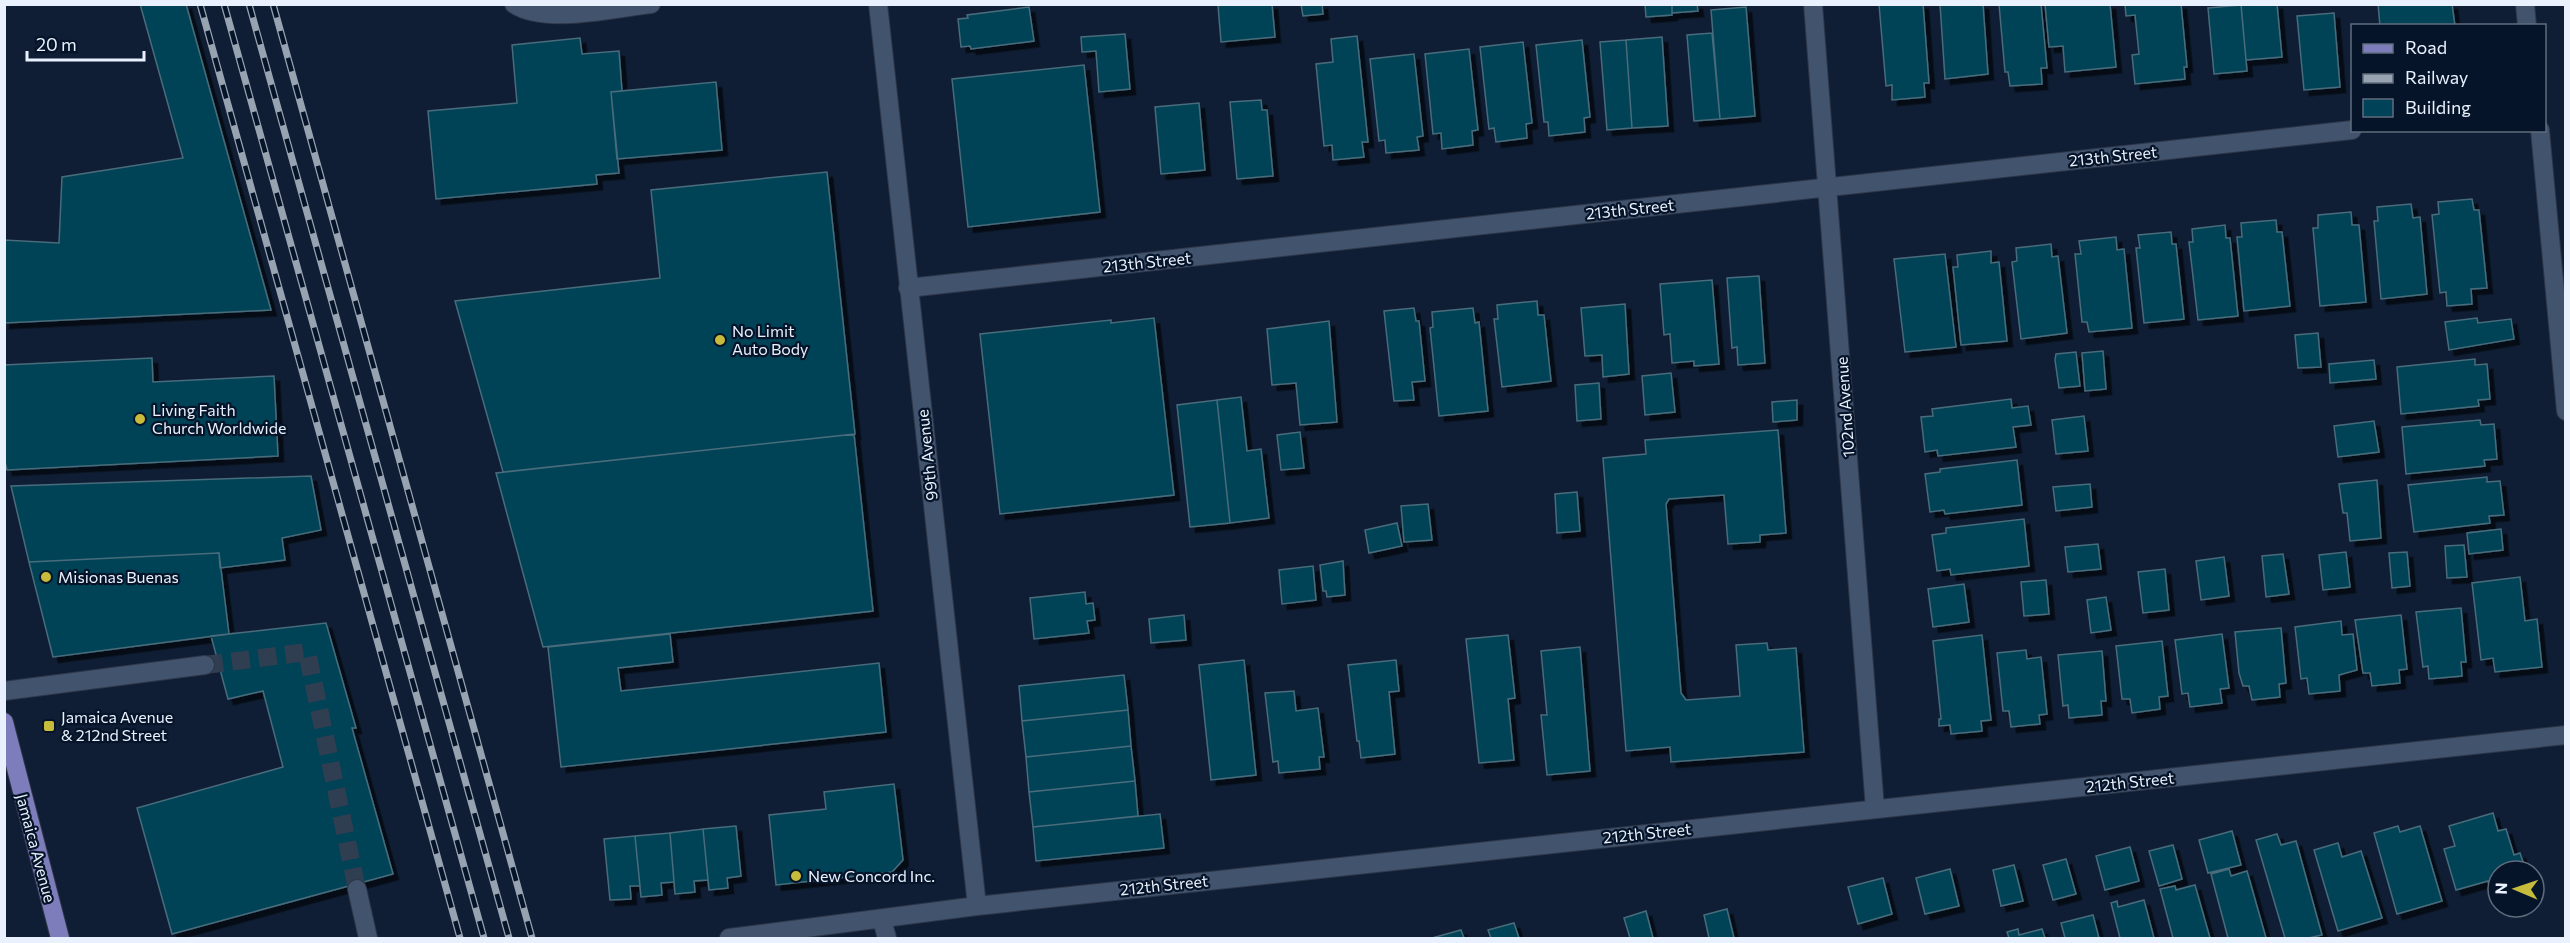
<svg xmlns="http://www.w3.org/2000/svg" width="2570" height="943" viewBox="0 0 2570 943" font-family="Commissioner,sans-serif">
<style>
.building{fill:#004257;stroke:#486c7b;stroke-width:1.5;filter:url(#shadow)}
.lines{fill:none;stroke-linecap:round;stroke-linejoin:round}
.minor-tunnel{stroke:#303e52;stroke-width:18;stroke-dasharray:18 9;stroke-linecap:butt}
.minor-casing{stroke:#2e3648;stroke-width:20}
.major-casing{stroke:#2e3648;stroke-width:20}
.minor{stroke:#42536d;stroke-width:18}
.major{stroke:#7d7dbb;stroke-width:18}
.rail-casing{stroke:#98a3b2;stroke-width:7}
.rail{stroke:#06142a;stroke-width:4.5;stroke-dasharray:14;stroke-linecap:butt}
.poi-dot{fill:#c7bb3b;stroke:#06142a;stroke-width:2}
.labels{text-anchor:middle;stroke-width:4.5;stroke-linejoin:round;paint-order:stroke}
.street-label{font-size:16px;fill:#e8f1fd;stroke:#06142a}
.poi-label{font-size:16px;fill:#e8f1fd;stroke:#06142a;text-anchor:start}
</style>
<defs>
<filter id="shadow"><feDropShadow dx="5.5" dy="5.5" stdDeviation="0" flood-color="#0009"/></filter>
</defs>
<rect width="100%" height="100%" fill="#0f1e34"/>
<path class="building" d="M140 4H186L271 310 4 323V240L59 243 62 177 183 158Z
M1272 4 1275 37 1221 42 1218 5Z
M1301 4H1322L1323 14 1303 16Z
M1645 4H1672V15L1646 17Z
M1672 4H1697L1698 11 1672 13Z
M1879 4H1923L1929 83H1924L1925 97 1892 100V85L1886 86Z
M1940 4H1983L1988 74 1945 79Z
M1999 4H2041L2047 68H2041L2042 84 2010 86 2008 72H2005Z
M2045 4H2110L2116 67 2065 72 2063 46 2049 47Z
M2125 4H2181L2187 67H2184L2185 79 2135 84 2132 55 2139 54 2135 15 2126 16Z
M2277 4 2282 57 2246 60 2241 4Z
M2378 4H2452L2455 26H2380Z
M2241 5 2247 71 2214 74 2208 8Z
M1029 7 1034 41 971 49 970 46 961 47 958 19 968 18 967 15Z
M1746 7 1755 116 1720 119 1711 10Z
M2334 13 2340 87 2304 90 2297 16Z
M1712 33 1720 119 1694 121 1687 35Z
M1125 34 1130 89 1099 92 1096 51 1082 52 1081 37Z
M1357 36 1368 142H1362L1364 157 1333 160 1332 145 1324 146 1316 64 1333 62 1331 39Z
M1662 37 1668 126 1632 128 1626 40Z
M580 38 582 54 619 51 622 91 611 92 619 173 596 175 597 184 436 199 428 111 517 103 512 45Z
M1582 40 1590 117 1584 118 1585 132 1549 136 1548 122H1544L1536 45Z
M1626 40 1632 128 1607 130 1600 42Z
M1523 42 1532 123 1526 124 1527 138 1496 142 1494 128 1489 129 1480 47Z
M1469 49 1478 130 1472 131 1473 145 1442 149 1441 133 1433 134 1425 54Z
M1414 54 1423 136 1417 137 1419 150 1386 153 1385 140 1379 141 1370 59Z
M1084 65 1100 212 968 227 952 79Z
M716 82 722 150 617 159 611 92Z
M1261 100 1262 110H1267L1273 176 1237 179 1230 102Z
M1199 103 1205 170 1161 174 1155 107Z
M827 172 855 434 503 472 455 301 660 278 651 190Z
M2472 199 2474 210H2479L2487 288 2471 289 2472 304 2447 306 2446 292 2440 293 2432 215 2439 214 2438 202Z
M2411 204 2413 218 2420 217 2427 294 2381 299 2374 221H2378L2377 207Z
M2351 212 2352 225H2359L2366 302 2320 306 2313 228H2318V215Z
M2276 220 2277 232H2282L2290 306 2244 311 2237 237H2242L2241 223Z
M2225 225 2226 238H2230L2238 316 2198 320 2189 242H2193L2192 229Z
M2171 232 2172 244H2176L2184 319 2144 323 2136 248H2140L2138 235Z
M2116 237 2117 250 2124 249 2132 328 2089 332 2087 322H2082L2075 254H2081L2079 241Z
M2051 244 2052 257 2058 256 2067 333 2021 339 2012 262 2017 261 2016 248Z
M1991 251V263L1999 262 2007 341 1961 345 1953 267H1958L1957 255Z
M1945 254 1956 347 1905 352 1894 259Z
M1759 276 1765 363 1738 365 1737 347 1732 348 1727 278Z
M1712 280 1719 364 1694 366V361L1672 363 1670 334 1664 335 1660 284Z
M1537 301 1538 315H1544L1551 381 1502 387 1494 319H1498L1497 305Z
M1625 304 1629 374 1603 377 1602 355 1585 356 1581 308Z
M1414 308 1416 321H1419L1425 381 1412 382 1414 400 1394 401 1384 311Z
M1473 308 1475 323 1479 322 1488 411 1439 416 1430 328 1433 327 1432 312Z
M1154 318 1174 495 1000 514 980 334 1111 320V323Z
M2477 318 2478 323 2511 319 2514 339 2449 350 2445 322Z
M1329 321 1337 422 1300 425 1296 383 1272 385 1267 329Z
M2318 333 2321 367 2298 368 2295 335Z
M2103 351 2106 389 2085 391 2082 353Z
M2076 352 2080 386 2059 388 2055 360 2056 354Z
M152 358 153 382 274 376 278 456 7 470 4 458V365Z
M2475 359V365L2487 364 2490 399 2478 400 2479 406 2401 414 2397 367Z
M2374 360 2376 379 2330 383 2329 364Z
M1671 373 1675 412 1645 415 1642 376Z
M1599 383 1601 419 1577 421 1575 385Z
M1241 397 1247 451 1261 449 1269 518 1230 523 1217 400Z
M2011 399 2012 408 2028 406 2031 425 2013 427 2016 447 1938 456 1937 450 1925 452 1921 417 1933 416 1932 409Z
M1217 400 1230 523 1190 527 1177 405Z
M1797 400V420L1773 422 1772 402Z
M2084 416 2088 451 2056 454 2052 420Z
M2480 420 2481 425 2494 424 2497 459 2484 460 2485 466 2406 474 2402 427Z
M2374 421 2379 452 2338 457 2334 426Z
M1778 430 1786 533 1760 535V542L1728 544 1724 495 1669 499 1666 504 1681 693 1686 700 1740 696 1736 645 1767 643 1768 650 1796 648 1804 752 1671 762 1670 747 1626 751 1603 458 1646 454 1645 440Z
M1300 432 1304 468 1281 470 1277 435Z
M854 434 873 611 543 647 496 473Z
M2017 460 2022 505 1945 514 1944 510 1930 512 1925 474 1940 472V469Z
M311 476 321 530 282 538 285 560 220 568 219 553 29 562 11 486Z
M2487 477V482L2500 481 2504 515 2489 516 2490 523 2414 532 2408 485Z
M2377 480 2381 538 2350 541 2347 513H2343L2339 484Z
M2090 484 2092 507 2056 511 2053 487Z
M1577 492 1580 531 1557 533 1555 494Z
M1428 504 1432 540 1404 542 1401 506Z
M2024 519 2029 566 1951 575 1950 569 1937 571 1932 535 1946 533V528Z
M1397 523 1402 546 1369 553 1365 530Z
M2501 529 2503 550 2469 554 2467 533Z
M2098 544 2101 569 2068 572 2065 547Z
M2464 545 2467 577 2447 578 2445 546Z
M2346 552 2350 587 2323 590 2319 555Z
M2407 552 2410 586 2392 588 2389 553Z
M219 553 229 634 53 657 29 562Z
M2283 554 2289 594 2266 597 2262 556Z
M2224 557 2229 596 2201 600 2196 561Z
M1343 561 1345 595 1327 597 1326 591H1323L1320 565Z
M1313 566 1316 600 1282 604 1279 570Z
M2165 569 2169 610 2143 613 2138 572Z
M2520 577 2525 621 2537 619 2542 667 2495 672 2493 658 2481 660 2472 583Z
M2046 580 2049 614 2024 616 2021 582Z
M1964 584 1969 622 1933 627 1928 589Z
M1085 592 1086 604 1093 603 1095 620 1087 621 1089 633 1034 639 1030 598Z
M2106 597 2111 630 2091 633 2087 600Z
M2461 608 2466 662H2461L2462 676 2429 679 2428 666 2423 667 2416 612Z
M1184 615 1186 640 1151 643 1149 619Z
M2401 615 2407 669 2399 670 2400 683 2372 686 2370 673H2363L2355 620Z
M2341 621 2342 635 2353 634 2357 670 2339 675 2340 691 2309 694 2307 678 2301 679 2295 627Z
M326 623 356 728H352L393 874 172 934 137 808 283 767 263 691 228 699 211 636Z
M2281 628 2286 683 2279 684 2280 697 2252 700 2249 686H2243L2239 673 2235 632Z
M670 634 673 662 618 668 621 691 879 663 886 732 561 767 548 647Z
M2222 634 2229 688 2220 689 2222 703 2190 707 2188 693 2182 694 2175 640Z
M1508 635 1515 698 1508 699 1514 760 1479 763 1466 639Z
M1982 635 1991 720 1981 721 1982 731 1951 734 1950 725 1939 726V719H1941L1933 641Z
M2162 641 2168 696 2159 697 2160 709 2132 713 2130 699H2122L2116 646Z
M1580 647 1590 771 1547 775 1541 715H1547L1541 651Z
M2026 650 2027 659 2041 657 2047 714 2039 715 2040 724 2011 727 2009 711H2003L1997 653Z
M2102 651 2106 701H2101L2102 715 2069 718 2068 705 2063 706 2058 655Z
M1244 660 1256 775 1211 780 1199 665Z
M1396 660 1399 691 1389 692 1395 754 1361 758 1359 741H1357L1348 665Z
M1124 675 1128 710 1022 721 1019 686Z
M1294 691 1296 711 1318 708 1324 757H1319L1320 769 1279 773 1278 761 1273 762 1265 693Z
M1128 710 1131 746 1026 757 1022 721Z
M1131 746 1135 781 1029 792 1026 757Z
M1135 781 1138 816 1033 827 1029 792Z
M894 784 903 860 892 872 776 885 769 815 826 809 824 792Z
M2493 813 2498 831 2506 829 2514 855 2520 853 2526 871H2498V894L2492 896 2488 881 2456 890 2444 849 2455 846 2449 826Z
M1160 814 1164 848 1036 861 1033 827Z
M736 826 741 876 727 878 728 888 709 890 703 829Z
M2398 826 2400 832 2420 826 2442 901 2397 914 2374 833Z
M703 829 708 880 694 881 695 892 675 894 670 833Z
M2232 831 2241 865 2208 873 2199 840Z
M670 833 674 882 661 883 662 895 641 897 635 836Z
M2277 834 2281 845 2296 841 2322 935 2308 938H2285L2256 840Z
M635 836 640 886H630L631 899 610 900 604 839Z
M2338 843 2342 857 2361 851 2382 918 2338 931 2314 850Z
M2173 845 2182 879 2159 886 2149 851Z
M2130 847 2139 881 2105 890 2096 856Z
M2066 859 2076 894 2053 900 2043 865Z
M2014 865 2023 901 2001 906 1993 870Z
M1950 869 1959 906 1925 914 1916 878Z
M2229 869 2231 876 2247 871 2266 938H2228L2211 874Z
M1883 878 1892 914 1858 924 1848 887Z
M2195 885 2210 938H2173L2160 889 2175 886 2176 890Z
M2144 900 2154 938H2120L2111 903 2117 901 2118 907Z
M1727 909 1734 938H1709L1704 915Z
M1646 911 1653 938H1630L1624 918Z
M2093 915 2099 938H2065L2061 923Z
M1514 923 1519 938H1491L1488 930Z
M2018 929 2019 935 2042 929 2045 938H2009L2007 932Z
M1461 930 1464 938H1432Z"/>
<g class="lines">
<path class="minor-tunnel" d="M205 665 307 652 357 889"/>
<defs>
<path id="minor" d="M514 4C545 25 614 8 651 4
M878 4 977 906
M1813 4 1875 809
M2525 4 2527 26
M2540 130 2566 411
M908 288 2352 130
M4 691 205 665
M357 889 368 938
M882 920 887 938
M729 938 977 906 2566 735"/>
<path id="major" d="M4 722 60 938"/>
</defs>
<use href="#minor" class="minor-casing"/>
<use href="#major" class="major-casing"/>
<use href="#minor" class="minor"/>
<use href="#major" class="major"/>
<defs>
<path id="rail" d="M200 4 460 938
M224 4 484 938
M249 4 509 938
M273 4 532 938"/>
</defs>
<use href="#rail" class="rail-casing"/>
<use href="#rail" class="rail"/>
</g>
<g class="poi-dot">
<circle cx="720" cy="340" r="6"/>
<circle cx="140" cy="419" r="6"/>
<circle cx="46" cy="577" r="6"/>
<rect x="43" y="720" width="12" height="12" rx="3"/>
<circle cx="796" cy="876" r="6"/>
</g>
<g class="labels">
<g class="street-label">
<text transform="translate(2113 156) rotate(-6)" y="6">213th Street</text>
<text transform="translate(1630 209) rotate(-6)" y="6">213th Street</text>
<text transform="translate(1147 262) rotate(-6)" y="6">213th Street</text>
<text transform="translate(1845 407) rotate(-94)" y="6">102nd Avenue</text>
<text transform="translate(927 455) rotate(-96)" y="6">99th Avenue</text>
<text transform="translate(2130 782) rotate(-6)" y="6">212th Street</text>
<text transform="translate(1647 833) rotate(-6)" y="6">212th Street</text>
<text transform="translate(36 848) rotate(75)" y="6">Jamaica Avenue</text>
<text transform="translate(1164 885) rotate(-6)" y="6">212th Street</text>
</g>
<g class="poi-label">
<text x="732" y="337">No Limit<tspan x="732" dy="18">Auto Body</tspan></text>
<text x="152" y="416">Living Faith<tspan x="152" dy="18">Church Worldwide</tspan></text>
<text x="58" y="583">Misionas Buenas</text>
<text x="61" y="723">Jamaica Avenue<tspan x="61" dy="18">&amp; 212nd Street</tspan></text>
<text x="808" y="882">New Concord Inc.</text>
</g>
</g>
<rect width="2570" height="943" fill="none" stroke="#e8f1fd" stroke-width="12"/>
<rect x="2351" y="24" width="195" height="108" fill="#06142a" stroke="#606c7e" stroke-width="1.5"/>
<rect x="2363" y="44" width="30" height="9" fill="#7d7dbb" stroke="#606c7e" stroke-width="1.5"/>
<text x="2405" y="54" font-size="18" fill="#e8f1fd">Road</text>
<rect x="2363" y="74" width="30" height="9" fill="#98a3b2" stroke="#606c7e" stroke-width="1.5"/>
<text x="2405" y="84" font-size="18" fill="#e8f1fd">Railway</text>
<rect x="2363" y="99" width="30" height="18" fill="#004257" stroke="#606c7e" stroke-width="1.5"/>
<text x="2405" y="114" font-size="18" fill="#e8f1fd">Building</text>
<g transform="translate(2516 889) rotate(272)"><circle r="28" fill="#06142a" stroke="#606c7e" stroke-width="1.5"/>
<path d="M0-4.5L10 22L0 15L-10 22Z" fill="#c7bb3b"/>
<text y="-9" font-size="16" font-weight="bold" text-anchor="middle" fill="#e8f1fd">N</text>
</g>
<path d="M27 51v9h117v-9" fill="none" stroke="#e8f1fd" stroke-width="3"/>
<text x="36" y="51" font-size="18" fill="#e8f1fd" stroke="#06142a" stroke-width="4.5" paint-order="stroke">20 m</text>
</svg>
